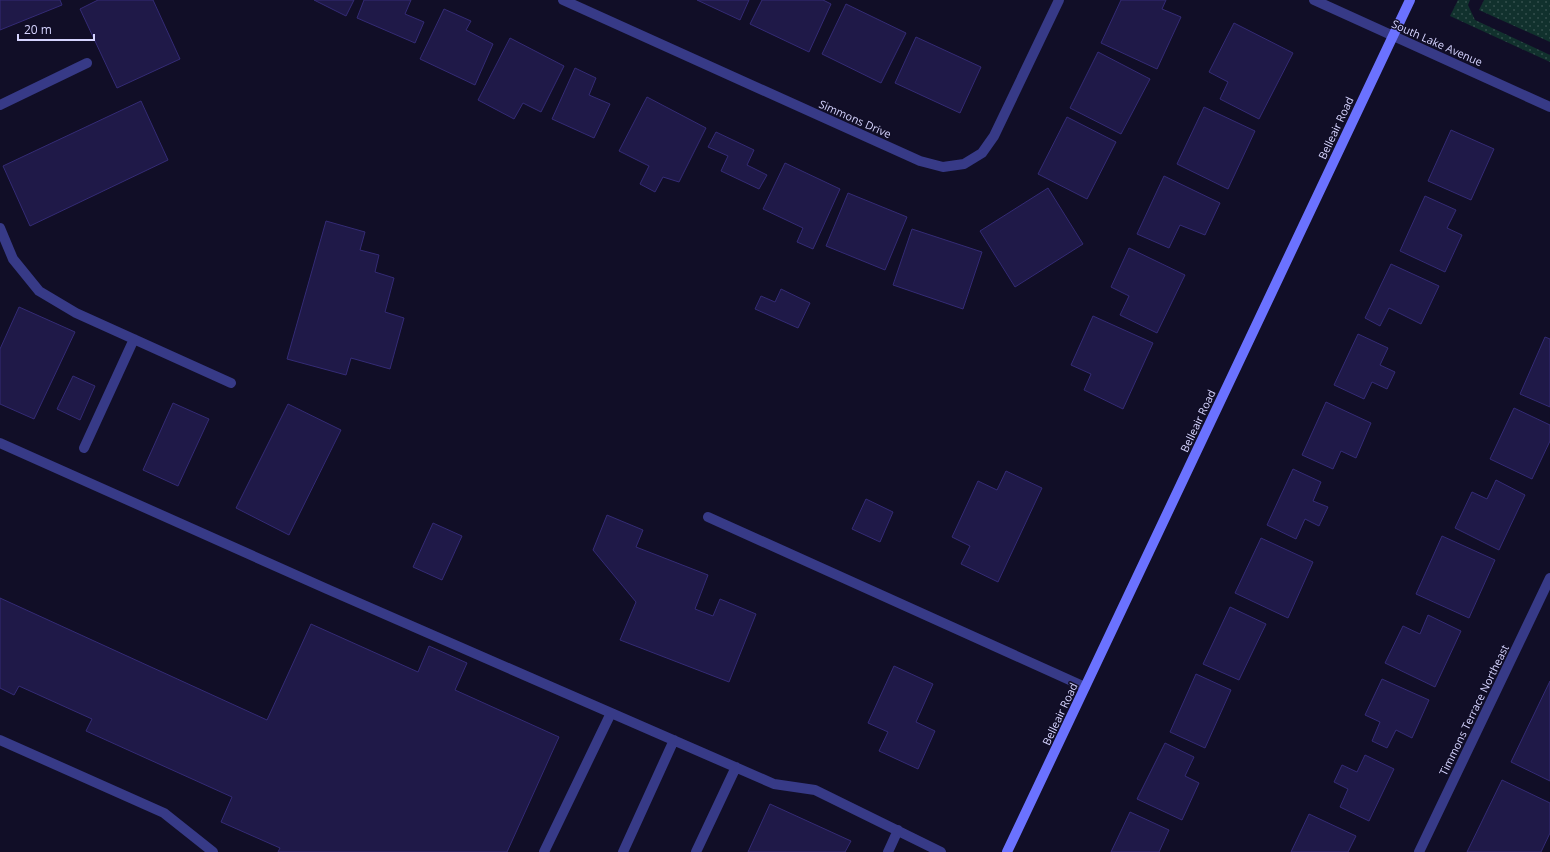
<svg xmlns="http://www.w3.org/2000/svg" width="1550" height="852" viewBox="0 0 1550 852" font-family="'Open Sans',sans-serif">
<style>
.park{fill:url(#park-dots)}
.building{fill:#1f1948;stroke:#342b75}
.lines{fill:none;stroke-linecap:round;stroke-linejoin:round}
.service{stroke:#373a87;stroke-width:10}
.minor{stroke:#373a87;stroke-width:10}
.tertiary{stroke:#373a87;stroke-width:10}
.secondary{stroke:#6b72ff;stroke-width:10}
.labels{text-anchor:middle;stroke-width:3;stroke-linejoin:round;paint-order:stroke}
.street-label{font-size:11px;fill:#d6d4ff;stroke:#110e27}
</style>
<defs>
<pattern id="park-dots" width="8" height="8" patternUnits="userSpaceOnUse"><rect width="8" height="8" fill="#11312d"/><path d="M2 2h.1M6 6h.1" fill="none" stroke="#334e4c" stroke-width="1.8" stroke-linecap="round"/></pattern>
</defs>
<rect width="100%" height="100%" fill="#110e27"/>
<path class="park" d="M1458 0H1470L1468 5 1475 20 1550 55V62L1450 16Z
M1484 0H1550V42L1479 10Z"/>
<path class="building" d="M0 0H60L62 5 0 30Z
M98 0H153L180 59 117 88 80 9Z
M314 0H354L346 16Z
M364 0H411L405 14 424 22 415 43 357 18Z
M697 0H749L740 20Z
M762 0H823L831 4 809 52 750 24Z
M1121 0H1166L1162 9 1181 17 1157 69 1101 43Z
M846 4 906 33 881 83 822 54Z
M444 9 471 21 466 30 493 44 475 85 420 59Z
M1234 23 1293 53 1259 119 1220 99 1228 82 1209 72Z
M916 37 981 67 960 113 895 83Z
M510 38 564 66 541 112 523 103 514 119 478 100Z
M1098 52 1150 79 1121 134 1070 108Z
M575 68 596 78 589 95 610 104 594 138 552 119Z
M647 97 706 128 679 182 663 177 655 192 640 184 649 166 619 151Z
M141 101 168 160 30 226 3 166Z
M1204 107 1255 131 1228 189 1177 164Z
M1067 117 1116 142 1087 199 1038 174Z
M1451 130 1494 149 1471 200 1428 181Z
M716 132 754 150 747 165 767 175 759 189 721 171 728 156 708 147Z
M785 163 840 189 813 249 797 242 803 228 763 209Z
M1164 176 1220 203 1205 235 1180 225 1169 248 1137 234Z
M1048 188 1083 244 1015 287 980 231Z
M848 193 907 217 885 270 826 246Z
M1425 196 1456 210 1447 228 1462 235 1445 272 1400 251Z
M326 221 365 232 360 250 379 255 375 272 394 278 385 312 404 318 390 369 351 358 346 375 287 359Z
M912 229 982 252 963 309 893 285Z
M1129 248 1185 275 1157 333 1120 315 1129 296 1111 287Z
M1391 264 1439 286 1421 324 1389 308 1380 326 1365 318Z
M781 289 810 303 798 328 755 309 761 296 775 302Z
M19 307 75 332 34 419 0 404V349Z
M1093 316 1153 343 1123 409 1084 390 1091 374 1071 365Z
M1358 334 1388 348 1380 365 1395 372 1387 389 1372 382 1364 399 1334 385Z
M1545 337 1550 339V407L1520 394Z
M73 376 95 386 80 420 57 409Z
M1326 402 1371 423 1356 458 1341 451 1333 469 1302 455Z
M173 403 209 419 178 486 143 470Z
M288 404 341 430 289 535 236 508Z
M1514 408 1550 425V441L1532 479 1490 459Z
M1293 469 1321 482 1313 501 1328 507 1319 526 1305 519 1296 539 1267 525Z
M1006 471 1042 488 998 582 961 564 970 546 952 537 978 481 997 490Z
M1496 480 1525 495 1499 550 1455 528 1472 492 1487 499Z
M866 499 893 512 880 542 852 529Z
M607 515 643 530 636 547 708 575 695 609 713 616 720 599 756 614 729 682 620 640 636 602 593 550Z
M433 523 462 536 442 580 413 567Z
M1442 536 1495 560 1469 618 1416 594Z
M1261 538 1313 562 1288 618 1235 593Z
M0 598 267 720 311 624 418 672 429 646 467 663 455 690 559 737 507 852H278L280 848 221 822 232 797 86 731 92 719 19 686 14 695 0 688Z
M1230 607 1266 624 1239 680 1203 664Z
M1428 615 1461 631 1435 687 1385 663 1403 626 1420 634Z
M894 666 933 684 916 722 935 731 918 769 879 751 888 732 868 723Z
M1196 674 1231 690 1205 748 1170 732Z
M1382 679 1429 700 1412 738 1396 730 1387 748 1372 741 1380 722 1365 715Z
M1550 681V781L1511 762Z
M1165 743 1194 757 1185 776 1199 783 1182 820 1137 799Z
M1365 755 1394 769 1369 821 1340 807 1348 789 1334 782 1342 765 1357 772Z
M1502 780 1550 803V833L1541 852H1467Z
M770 804 851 841 845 852H748Z
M1130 812 1169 830 1159 852H1111Z
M1309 814 1356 836 1348 852H1291Z"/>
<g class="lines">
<path class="service" d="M0 443 327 589 774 784 815 790 941 852
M708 517 1085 687
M0 740 164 813 213 852
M544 852 611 713
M623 852 674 740
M696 852 736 767
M888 852 898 830"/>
<path class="minor" d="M563 0 920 161 943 167 964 164 982 153 994 136 1059 0
M0 105 87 63
M0 228 13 259 39 291 76 313 231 383
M84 448 134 339
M1419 852 1550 578"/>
<path class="tertiary" d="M1314 0 1550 107"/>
<path class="secondary" d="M1007 852 1410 0"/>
</g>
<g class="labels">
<g class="street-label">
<text transform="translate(1437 43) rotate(24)" y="4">South Lake Avenue</text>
<text transform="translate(855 119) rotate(24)" y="4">Simmons Drive</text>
<text transform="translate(1336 128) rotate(-65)" y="4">Belleair Road</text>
<text transform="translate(1198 421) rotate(-65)" y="4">Belleair Road</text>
<text transform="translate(1474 710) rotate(-64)" y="4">Timmons Terrace Northeast</text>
<text transform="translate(1060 714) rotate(-65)" y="4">Belleair Road</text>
</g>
</g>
<path d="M18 34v6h76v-6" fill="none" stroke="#d6d4ff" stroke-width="2"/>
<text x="24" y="34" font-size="12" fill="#d6d4ff" stroke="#110e27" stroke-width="3" paint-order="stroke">20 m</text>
</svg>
